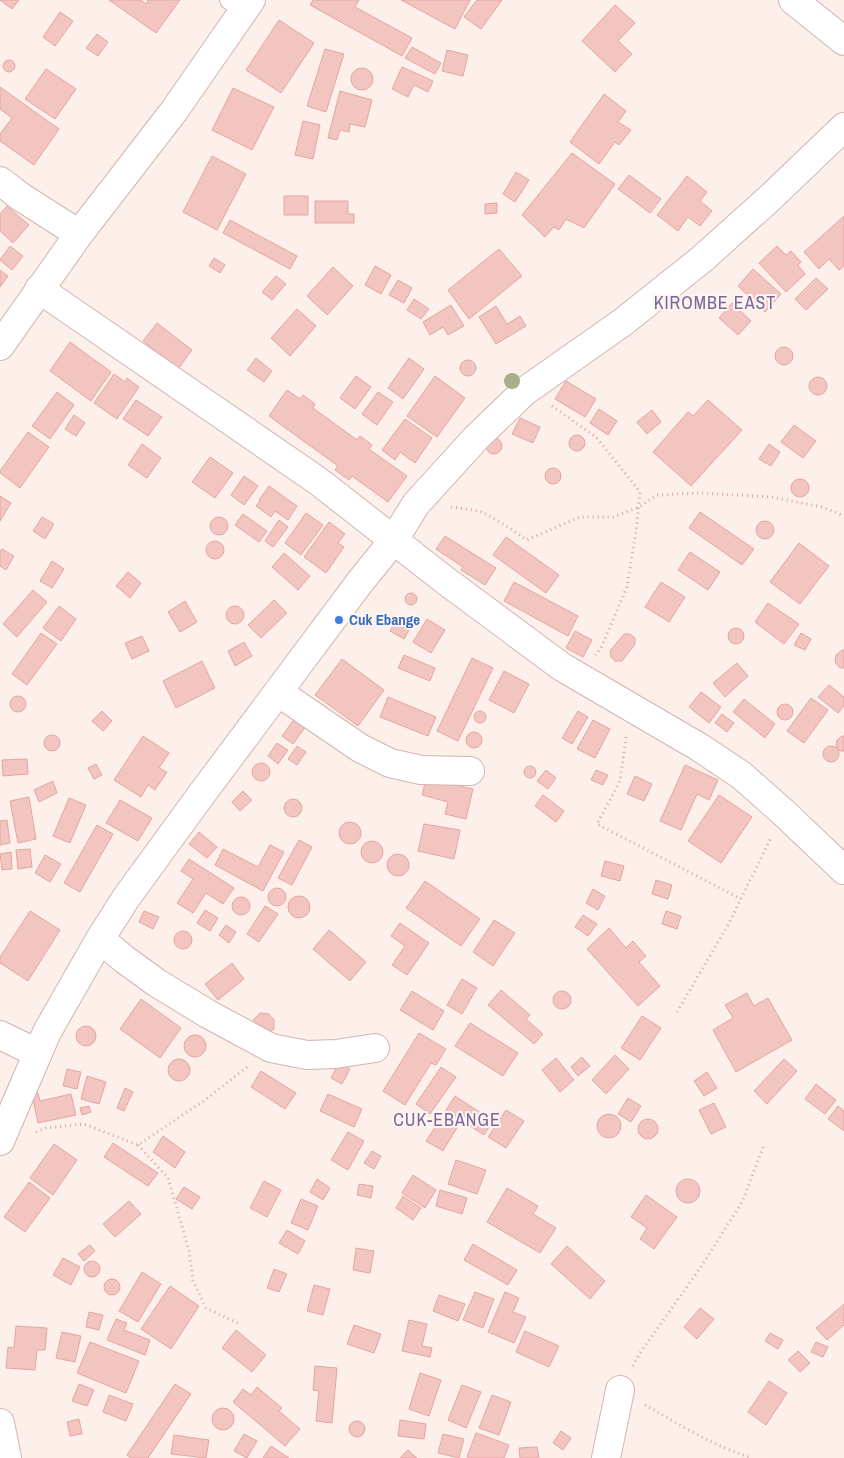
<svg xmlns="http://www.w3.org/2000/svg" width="844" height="1458" viewBox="0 0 844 1458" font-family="'Archivo Narrow',sans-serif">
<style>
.building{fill:#f3c5c1;stroke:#e6a5a1}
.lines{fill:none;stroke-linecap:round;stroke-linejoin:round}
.service-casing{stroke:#d2b5b1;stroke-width:20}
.minor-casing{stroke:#d2b5b1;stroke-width:30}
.tertiary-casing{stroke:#d2b5b1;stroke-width:30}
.path{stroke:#d8a7a3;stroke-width:3;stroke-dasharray:1 4;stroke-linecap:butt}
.service{stroke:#fff;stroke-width:18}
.minor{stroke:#fff;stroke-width:28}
.tertiary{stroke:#fff;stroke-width:28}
.tree{fill:#a8ae8d}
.shop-dot{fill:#3f7fe0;stroke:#fff5f0;stroke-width:2}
.labels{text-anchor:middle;stroke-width:4;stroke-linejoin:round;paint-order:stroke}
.shop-label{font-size:15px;font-weight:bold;fill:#366cbe;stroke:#fff5f0;text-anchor:start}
.quarter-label{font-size:18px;letter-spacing:1px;fill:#7a689b;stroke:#fff5f0}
</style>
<rect width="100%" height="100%" fill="#fdefe9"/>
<path class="building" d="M0 0H19L12 9Z
M109 0H141L146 4 148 0H180L156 33Z
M313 0H359L355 7 412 38 402 56 310 5Z
M401 0H470L455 29Z
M477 0H502L481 29 464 17Z
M615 5 635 23 618 41 632 54 615 72 582 41Z
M60 12 73 21 55 46 43 37Z
M279 20 314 43 281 93 246 70Z
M97 34 108 42 98 56 86 48Z
M412 47 441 63 435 74 405 58Z
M325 49 344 54 326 112 307 106Z
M447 50 468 55 463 76 442 71Z
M3 66a6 6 0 1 1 12 0a6 6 0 1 1-12 0Z
M402 67 433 81 428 92 414 85 408 97 392 89Z
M351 79a11 11 0 1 1 22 0a11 11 0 1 1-22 0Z
M46 69 76 89 55 119 25 99Z
M0 87 59 129 34 165 0 141V134L12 118 0 109Z
M233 88 274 107 252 150 212 130Z
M340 91 372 100 365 127 350 124 349 132 340 130 337 140 328 138Z
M604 94 626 111 618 122 631 130 619 145 615 142 599 164 570 142Z
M303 121 320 125 313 159 295 155Z
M572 153 615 184 584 228 566 219 559 230 554 227 545 237 522 215Z
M212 156 246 174 217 230 183 212Z
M516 172 529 180 515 202 503 194Z
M629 175 661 199 650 213 618 189Z
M687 176 707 192 700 201 712 211 700 226 688 217 678 231 657 215Z
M284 196H308V215H284Z
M315 201H348V214H354V223H315Z
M497 203V213L485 214V204Z
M7 206 29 225 13 243 0 231V214Z
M844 216V266L839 270 829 259 819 269 804 252Z
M230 220 297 256 290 269 223 233Z
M10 246 23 256 12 270 0 260Z
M777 246 786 255 791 251 801 262 798 265 805 274 786 292 759 263Z
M499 249 522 276 469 319 448 290Z
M214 258 225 265 220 273 209 266Z
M375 266 391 275 381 294 365 285Z
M333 267 353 286 327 315 307 296Z
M753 269 781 294 765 312 738 286Z
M0 270 8 276 0 287Z
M276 276 286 284 272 300 262 292Z
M816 278 828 289 806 310 795 299Z
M398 280 412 288 404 303 389 295Z
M414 299 429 309 421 319 407 310Z
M732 303 751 321 738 335 719 318Z
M451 305 464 326 448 335 443 327 430 335 423 322Z
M496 306 507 324 520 316 526 326 496 344 479 317Z
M297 309 316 326 290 356 271 338Z
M157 323 192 350 178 369 143 341Z
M70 342 111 372 91 401 50 371Z
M775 356a9 9 0 1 1 18 0a9 9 0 1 1-18 0Z
M256 358 272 371 264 382 247 370Z
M409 358 424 369 403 399 388 388Z
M460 368a8 8 0 1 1 16 0a8 8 0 1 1-16 0Z
M114 374 125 382 127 378 139 387 117 419 94 403Z
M356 376 371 387 355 409 340 398Z
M435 376 465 398 437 437 407 416Z
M809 386a9 9 0 1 1 18 0a9 9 0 1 1-18 0Z
M566 381 596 399 585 417 555 399Z
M287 390 300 399 303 395 315 404 313 408 357 440 360 436 372 445 369 449 407 476 388 502 352 476 349 480 335 470 338 466 269 416Z
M57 392 74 405 50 439 32 426Z
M378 392 393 402 377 425 362 414Z
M136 400 162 417 148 436 123 419Z
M708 400 742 430 691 486 653 452 688 412 693 416Z
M599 409 617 421 608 435 590 423Z
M652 410 661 422 647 434 637 422Z
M74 415 85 423 76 436 65 429Z
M520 418 540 427 533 443 512 434Z
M405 419 432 438 415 463 400 452 395 460 382 450Z
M794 425 816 441 803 458 781 442Z
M28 432 49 447 20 488 0 473V471Z
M569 443a8 8 0 1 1 16 0a8 8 0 1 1-16 0Z
M486 446a8 8 0 1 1 16 0a8 8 0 1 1-16 0Z
M142 444 161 458 147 478 128 465Z
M769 444 780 452 771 466 759 459Z
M210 457 233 473 215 498 192 482Z
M545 476a8 8 0 1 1 16 0a8 8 0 1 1-16 0Z
M244 476 258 486 244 505 231 495Z
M791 488a9 9 0 1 1 18 0a9 9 0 1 1-18 0Z
M269 486 297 506 288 520 275 511 271 517 256 506 260 501 259 500Z
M0 496 11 503 0 521Z
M700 512 754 549 742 565 689 528Z
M306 513 323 525 301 555 285 543Z
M243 514 267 531 259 542 235 525Z
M42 517 54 524 45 539 33 531Z
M210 526a9 9 0 1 1 18 0a9 9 0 1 1-18 0Z
M279 520 288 527 273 547 265 541Z
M756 530a9 9 0 1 1 18 0a9 9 0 1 1-18 0Z
M329 522 345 534 338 543 344 547 326 573 304 557Z
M445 536 496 568 485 585 461 570 463 567 436 549Z
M506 537 559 575 546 593 493 555Z
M206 550a9 9 0 1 1 18 0a9 9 0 1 1-18 0Z
M799 543 829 566 800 604 770 582Z
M2 549 14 556 6 570 0 566V551Z
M690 552 720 572 708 590 678 570Z
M284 553 310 576 298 590 272 567Z
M52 561 64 569 52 588 40 581Z
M128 572 141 583 130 598 116 586Z
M514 582 578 616 568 636 504 601Z
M661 582 685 597 669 622 645 607Z
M33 590 47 602 17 637 3 624Z
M405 599a6 6 0 1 1 12 0a6 6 0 1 1-12 0Z
M274 600 287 613 261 638 248 625Z
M185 601 197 622 180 632 168 612Z
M768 603 799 624 784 644 755 622Z
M226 615a9 9 0 1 1 18 0a9 9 0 1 1-18 0Z
M59 606 76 619 61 641 43 628Z
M427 619 445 630 431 653 413 642Z
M395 622 409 630 404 639 390 631Z
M728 636a8 8 0 1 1 16 0a8 8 0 1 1-16 0Z
M575 631 592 640 583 657 566 648Z
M41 633 57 644 27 685 12 674Z
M801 633 811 639 805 650 794 645Z
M624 634H630L635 638V644L622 661H615L611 657 610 651Z
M142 636 149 651 132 659 125 643Z
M244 642 252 656 235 666 228 651Z
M842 650H844V668H840L835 662 836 655Z
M404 655 435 668 430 681 398 668Z
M472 658 493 668 458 741 437 731Z
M342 659 384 690 358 726 315 695Z
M202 661 215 688 176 708 163 681Z
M737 663 748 676 725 697 713 683Z
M504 671 529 684 514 713 489 700Z
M829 685 844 697V706L838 713 818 697Z
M701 692 721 707 709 723 689 707Z
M10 704a8 8 0 1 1 16 0a8 8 0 1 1-16 0Z
M388 697 436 717 428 736 380 717Z
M811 698 828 710 804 743 787 731Z
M744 699 775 724 765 738 733 712Z
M777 712a8 8 0 1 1 16 0a8 8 0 1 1-16 0Z
M102 711 112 721 103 731 92 721Z
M578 711 588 717 572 744 562 738Z
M474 717a6 6 0 1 1 12 0a6 6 0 1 1-12 0Z
M722 714 734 723 727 732 715 723Z
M295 718 306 726 293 744 282 736Z
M593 720 610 729 595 758 577 749Z
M466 740a8 8 0 1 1 16 0a8 8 0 1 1-16 0Z
M44 743a8 8 0 1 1 16 0a8 8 0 1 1-16 0Z
M143 736 169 753 159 768 167 772 155 790 148 785 141 797 114 780Z
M842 736H844V751H840L836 746 837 740Z
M277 743 288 750 278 764 268 756Z
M297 746 306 752 297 765 288 759Z
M823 754a8 8 0 1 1 16 0a8 8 0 1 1-16 0Z
M27 759 28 774 3 776 2 760Z
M252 772a9 9 0 1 1 18 0a9 9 0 1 1-18 0Z
M96 764 102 775 94 779 88 768Z
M685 765 718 780 709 800 697 794 681 830 660 821Z
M524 772a6 6 0 1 1 12 0a6 6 0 1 1-12 0Z
M546 770 556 778 548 789 537 781Z
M596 770 608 775 603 785 591 780Z
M635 776 652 784 644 801 627 794Z
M426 779 473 789 466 819 445 814 448 802 422 795Z
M53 781 57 793 39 802 34 790Z
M243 791 252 800 240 811 232 802Z
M543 795 564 811 556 822 535 806Z
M719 795 752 817 721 863 688 841Z
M29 797 36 839 18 843 10 801Z
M69 798 86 805 70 843 53 836Z
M284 808a9 9 0 1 1 18 0a9 9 0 1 1-18 0Z
M120 800 152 818 138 841 106 823Z
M7 820 10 843 0 845V821Z
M339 833a11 11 0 1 1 22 0a11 11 0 1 1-22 0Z
M424 824 460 830 454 859 418 851Z
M97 825 113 834 80 892 64 883Z
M199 832 217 847 207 858 189 844Z
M299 840 312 847 292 885 278 878Z
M361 852a11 11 0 1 1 22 0a11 11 0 1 1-22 0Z
M270 845 284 852 263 891 215 865 223 849 258 867Z
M30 849 32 867 18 869 16 850Z
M11 852 12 869 2 870 0 854Z
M387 865a11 11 0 1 1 22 0a11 11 0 1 1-22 0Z
M45 855 61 864 50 882 35 873Z
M189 859 234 888 223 904 206 893 193 913 177 903 193 879 181 871Z
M605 861 624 866 620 881 601 876Z
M656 880 672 885 668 899 652 894Z
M425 881 480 919 461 946 406 908Z
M268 897a9 9 0 1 1 18 0a9 9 0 1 1-18 0Z
M593 889 605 896 598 910 586 903Z
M288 907a11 11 0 1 1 22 0a11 11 0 1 1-22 0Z
M232 906a9 9 0 1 1 18 0a9 9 0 1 1-18 0Z
M265 906 278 914 259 942 247 934Z
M205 910 218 918 210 931 197 923Z
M30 911 60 930 28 981 0 963V957Z
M144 911 159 917 153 929 139 922Z
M666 911 681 916 677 929 662 924Z
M583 915 597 924 588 936 575 927Z
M494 920 515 933 493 966 473 952Z
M400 923 429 943 407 975 392 965 405 946 391 936Z
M226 925 236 932 229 943 219 935Z
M609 928 626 948 633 941 646 956 639 962 660 986 638 1006 587 949Z
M329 930 366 962 350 981 313 949Z
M174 940a9 9 0 1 1 18 0a9 9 0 1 1-18 0Z
M232 963 244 979 218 1000 205 984Z
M462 979 477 988 462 1014 447 1005Z
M501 990 530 1015 526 1019 543 1034 534 1044 488 1005Z
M412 991 444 1011 433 1030 400 1010Z
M553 1000a9 9 0 1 1 18 0a9 9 0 1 1-18 0Z
M747 993 754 1006 768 998 792 1040 736 1072 713 1030 733 1018 725 1005Z
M141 999 181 1028 160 1058 120 1029Z
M260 1013 269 1014 274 1020V1029L267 1034 253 1027 254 1019Z
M642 1016 661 1028 640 1060 621 1048Z
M470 1023 518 1053 503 1076 455 1046Z
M76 1036a10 10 0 1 1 20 0a10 10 0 1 1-20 0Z
M419 1033 446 1049 436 1065 431 1063 405 1105 383 1091Z
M184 1046a11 11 0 1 1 22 0a11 11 0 1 1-22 0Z
M615 1055 629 1069 606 1094 592 1080Z
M582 1057 590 1066 578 1076 571 1067Z
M556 1058 574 1080 560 1092 542 1070Z
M784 1059 797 1071 767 1104 754 1091Z
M168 1070a11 11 0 1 1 22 0a11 11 0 1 1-22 0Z
M339 1063 350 1069 342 1084 331 1078Z
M441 1067 456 1077 430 1114 416 1104Z
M67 1069 81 1072 77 1089 63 1086Z
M261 1071 296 1093 285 1109 251 1087Z
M707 1072 717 1088 704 1096 694 1081Z
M87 1076 106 1082 99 1104 81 1099Z
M816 1084 836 1100 825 1114 805 1099Z
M125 1088 133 1092 124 1111 117 1108Z
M38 1093 40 1101 71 1094 76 1115 38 1123 32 1095Z
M328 1094 362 1109 354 1127 320 1111Z
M455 1096 493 1121 484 1135 446 1110Z
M628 1098 641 1106 631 1122 618 1114Z
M714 1103 726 1127 711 1134 699 1110Z
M89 1106 91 1112 82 1115 80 1108Z
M838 1106 844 1111V1131L828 1119Z
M506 1110 524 1121 506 1148 488 1137Z
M597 1126a12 12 0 1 1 24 0a12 12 0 1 1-24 0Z
M442 1117 458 1126 443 1151 426 1141Z
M638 1129a10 10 0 1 1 20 0a10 10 0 1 1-20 0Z
M348 1132 364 1141 348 1170 331 1160Z
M163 1136 185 1152 175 1168 153 1152Z
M113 1143 158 1173 148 1186 104 1157Z
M54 1144 77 1160 53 1195 30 1178Z
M372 1151 381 1156 374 1169 364 1163Z
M456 1160 486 1170 477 1194 448 1184Z
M413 1175 436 1190 425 1208 402 1193Z
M676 1191a12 12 0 1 1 24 0a12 12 0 1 1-24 0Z
M317 1179 330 1188 323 1200 310 1192Z
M264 1181 281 1190 267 1217 250 1208Z
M29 1182 50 1198 25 1232 4 1217Z
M359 1184 373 1186 371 1198 357 1195Z
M184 1187 200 1197 192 1209 176 1199Z
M507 1188 538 1206 533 1214 556 1228 540 1253 487 1222Z
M440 1190 467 1198 462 1214 436 1206Z
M646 1195 677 1217 654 1249 640 1239 647 1228 631 1217Z
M403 1196 421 1208 413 1220 396 1208Z
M301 1199 318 1206 308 1230 291 1223Z
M129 1201 141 1214 115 1237 103 1224Z
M287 1230 305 1241 298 1254 279 1243Z
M473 1244 517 1270 508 1285 464 1260Z
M90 1245 95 1251 84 1261 78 1254Z
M567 1246 605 1281 590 1299 551 1264Z
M356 1248 374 1251 370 1273 353 1270Z
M63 1258 80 1267 71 1285 53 1275Z
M84 1269a8 8 0 1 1 16 0a8 8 0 1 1-16 0Z
M274 1269 287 1274 279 1292 267 1288Z
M142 1272 161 1284 138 1322 119 1311Z
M104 1287a8 8 0 1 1 16 0a8 8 0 1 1-16 0Z
M314 1285 330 1289 323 1315 307 1311Z
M170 1286 199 1306 171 1349 141 1329Z
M475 1292 494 1299 483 1328 463 1320Z
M505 1292 519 1298 513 1312 526 1317 514 1343 488 1332Z
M439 1295 465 1304 458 1321 433 1311Z
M844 1304V1325L827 1340 816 1328Z
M700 1308 714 1319 697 1339 684 1327Z
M89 1312 103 1315 99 1330 86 1327Z
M116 1319 127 1323 124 1330 150 1340 145 1355 107 1340Z
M409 1320 427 1324 422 1346 432 1348 430 1357 402 1351Z
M354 1325 381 1334 374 1353 347 1344Z
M16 1326 47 1328 45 1350H37L35 1370 6 1368 8 1347 14 1348Z
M236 1330 266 1355 252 1372 222 1348Z
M525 1331 559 1346 549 1367 516 1352Z
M62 1332 81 1336 75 1362 56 1358Z
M770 1333 783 1340 778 1349 765 1341Z
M90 1342 139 1361 126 1393 77 1373Z
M816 1342 828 1347 823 1357 811 1352Z
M798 1351 810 1363 800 1372 788 1360Z
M315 1366 337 1368 332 1423 316 1421 319 1391 313 1390Z
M420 1373 441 1380 429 1416 409 1409Z
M769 1381 787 1393 766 1425 748 1412Z
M79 1384 94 1390 87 1406 72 1401Z
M175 1384 191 1394 148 1458H131L127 1455Z
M462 1385 481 1392 466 1428 448 1420Z
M257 1387 282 1408 279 1411 300 1429 285 1446 233 1402 243 1389 251 1395Z
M109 1395 133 1404 126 1421 103 1412Z
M492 1395 511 1402 499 1435 479 1428Z
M212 1419a11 11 0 1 1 22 0a11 11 0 1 1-22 0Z
M79 1419 82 1434 70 1436 67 1422Z
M400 1420 426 1424 424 1439 398 1436Z
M349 1429a8 8 0 1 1 16 0a8 8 0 1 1-16 0Z
M561 1431 571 1438 563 1450 553 1443Z
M476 1433 509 1445 504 1458H471L467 1457Z
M244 1434 257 1441 247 1458 234 1451Z
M443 1434 464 1439 459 1458 438 1453Z
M174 1435 209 1440 206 1458 171 1454Z
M271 1446 289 1458H263Z
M537 1447 539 1458H520L519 1448Z
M408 1450 417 1458H400Z"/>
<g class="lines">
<defs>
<path id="service" d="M229 0 244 10"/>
<path id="minor" d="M793 0 844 41
M0 181 21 197 79 234
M39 289 318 481 446 581 562 667 699 747 741 775 784 813 844 870
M278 692 360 748 390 763 421 770 470 771
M100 939 124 959 157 983 208 1014 271 1048 307 1055 336 1054 375 1048
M0 1035 37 1053
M0 1141 47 1032 100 939 126 898 201 795 360 582 393 541 416 504 476 438 525 391 623 322 702 259 771 197 844 127
M0 1423 7 1458
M606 1458 620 1390"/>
<path id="tertiary" d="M0 346 79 234 174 111 251 0"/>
</defs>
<use href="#service" class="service-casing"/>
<use href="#minor" class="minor-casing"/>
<use href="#tertiary" class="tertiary-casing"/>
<path class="path" d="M552 406 596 437 640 492 636 531 627 587 601 648 595 655
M451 507 480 511 508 527 527 540 580 517H613L639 507 657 495 701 493 772 497 822 507 844 516
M626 737 620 781 597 824 741 899
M677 1012 728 925 771 838
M36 1132 46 1128 84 1124 138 1145 205 1100 247 1067
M138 1145 168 1178 189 1251 193 1281 206 1308 238 1323
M633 1366 640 1353 703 1264 743 1200 764 1145
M645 1405C679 1424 715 1447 752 1458"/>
<use href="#service" class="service"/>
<use href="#minor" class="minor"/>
<use href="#tertiary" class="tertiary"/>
</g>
<circle class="tree" cx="512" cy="381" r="8"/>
<circle class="shop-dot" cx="339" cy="620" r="5"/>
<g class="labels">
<g class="shop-label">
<text x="349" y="625">Cuk Ebange</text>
</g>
<g class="quarter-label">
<text x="715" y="309">KIROMBE EAST</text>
<text x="447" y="1126">CUK-EBANGE</text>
</g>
</g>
</svg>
